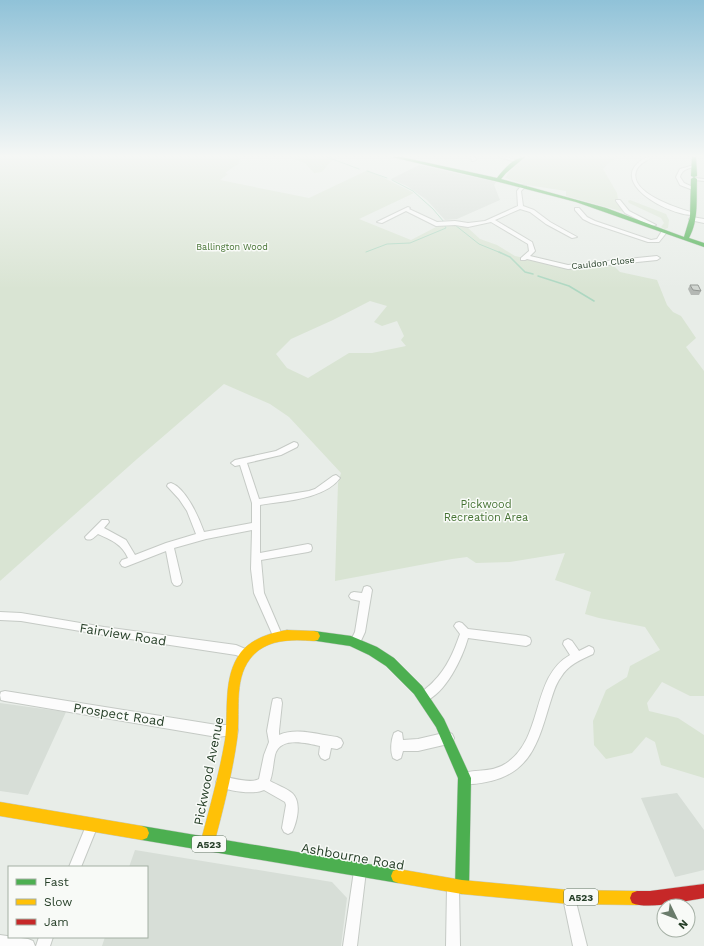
<svg xmlns="http://www.w3.org/2000/svg" width="704" height="946" viewBox="0 0 704 946" font-family="'Work Sans',sans-serif">
<style>
.built{fill:#d7ded7}
.green{fill:#d9e4d3;fill-rule:evenodd}
.lines{fill:none;stroke-linecap:round;stroke-linejoin:round}
.stream-far1{stroke:#add7c1;stroke-width:1}
.stream{stroke:#add7c1;stroke-width:1.5}
.street-casing{stroke:#c5cac5;stroke-width:2}
.fast-casing{stroke:#c5cbc5;stroke-width:1}
.slow-casing{stroke:#c5cbc5;stroke-width:1}
.jam-casing{stroke:#c5cbc5;stroke-width:1}
.street{fill:#fcfcfc;fill-rule:evenodd}
.fast{fill:#4caf50;fill-rule:evenodd}
.slow{fill:#ffc107;fill-rule:evenodd}
.jam{fill:#c62828;fill-rule:evenodd}
.wall{fill:#b4b8b4}
.building{fill:#d1d6d1;stroke:#929692}
.labels{text-anchor:middle;stroke-width:3;stroke-linejoin:round;paint-order:stroke}
.far-park-label{font-size:9px;fill:#467334;stroke:#f8faf7}
.far-street-label{font-size:9px;fill:#263f28;stroke:#f8faf7}
.shield{fill:#f8faf7;stroke:#657766;stroke-width:1}
.shield-label{font-size:10px;font-weight:bold;fill:#263f28}
.park-label{font-size:11px;fill:#467334;stroke:#f8faf7}
.near-street-label{font-size:13px;fill:#263f28;stroke:#f8faf7}
</style>
<rect width="100%" height="100%" fill="#e8ede8"/>
<path class="built" d="M419 165 496 182 494 185 500 200 457 219 445 220 427 200 407 186 391 179Z
M0 703 66 712 28 795 0 791Z
M677 793 704 830V870L675 877 641 798Z
M135 850 332 882 347 898 341 946H102L105 937H147V867H129Z"/>
<path class="green" d="M0 157H241L238 164 225 173 228 174 220 180 309 198 368 170 414 193 359 219 411 240 438 226 449 225 467 227 480 239 497 245 515 256 569 268 612 264 620 272 657 280 667 305 673 312 681 316 696 338 686 347 704 371V696H690L662 682 647 703 649 711 678 718 704 735V778L661 765 655 742 646 737 632 753 606 759 594 745 593 721 606 690 627 677 630 666 660 650 645 627 599 618 585 614 591 592 555 580 565 553 510 562 476 563 467 557 452 559 335 581 338 483 341 473 289 417 270 404 224 384 137 459 0 581ZM370 301 387 306 374 322 382 326 397 321 404 336 401 340 406 346 372 353H349L308 378 287 368 276 354 291 339 333 320Z
M287 157H341L330 162 322 172 314 173 305 163Z
M527 157H619L610 162 603 169 617 193 618 199 615 200 624 212 566 196V191L527 185 505 178 511 170Z
M630 200 666 214 669 220 668 228 665 229 661 227 664 223 661 218 629 203 628 201Z"/>
<g class="lines">
<path class="stream-far1" d="M327 157 359 169
M367 171 387 178
M392 180 413 191 433 209 444 222
M455 225 479 244 501 253
M366 252 387 244 410 243 446 228 445 226"/>
<path class="stream" d="M499 252 510 257 525 272 533 274
M538 276 569 286 594 301"/>
<defs>
<path id="street" d="M471 157H475L476 160 472 161Z
M498 157H506L519 161 517 162Z
M647 157H652C647 161 640 163 637 169 625 192 679 209 694 213V215C669 216 602 180 647 157Z
M694 165 696 166V167C689 168 682 169 680 177L684 183 695 188V190H693L680 185 676 177 680 169Z
M695 178 704 179V181L695 180Z
M522 185 526 186 521 191 523 206 534 210 550 222 577 237 572 238 546 224 530 212 520 209 495 220 532 242 535 251 530 256 568 265 657 256 660 258 657 260 568 269 527 259 525 260H521V258L529 251 528 244 491 222 468 227 455 225 436 226 406 211 382 223 377 222 408 207 410 208 409 209 437 222 455 221 468 223 485 221 518 206 517 191Z
M616 200H620L629 211 656 225 651 226 625 213 616 201Z
M575 208H579L587 217 595 221 651 240 657 239 662 231 667 232 659 242H648L591 223 583 219 575 210Z
M692 217 704 219V223L690 220 689 219Z
M294 442 297 443 298 445 297 447 281 455 247 463 259 499 309 491 315 489 333 476 336 475 340 478C325 499 284 501 260 505V553L308 544 311 545 312 548 311 551 308 552 261 560 264 593 282 635 280 638 277 639 274 638 254 593 251 569 252 530 206 539 174 548 182 582 180 585 177 586 174 585 172 582 166 551 125 567 122 566 120 563 122 560 128 558C122 544 111 540 98 534 94 537 92 541 86 539L85 537 102 520H108L109 522 104 528 126 540 135 555 166 543 196 534 187 511 179 499 167 486 168 484 171 483C186 488 199 518 204 532L252 523V503L240 465 235 466 231 463 235 460 276 451Z
M367 586 370 587 372 590 365 632 359 645 355 647 351 645 350 642 355 632 360 601 351 599 349 596 351 593 354 592 362 593 364 587Z
M0 612 21 613 104 627 236 645 250 651 251 654 250 657 246 659 236 655 104 635 21 621 0 620Z
M459 622 462 623 468 629 526 636 530 638 531 641 530 644 526 646 468 638C462 659 446 693 424 702L420 701 419 697C421 691 429 687 434 681 447 668 454 651 460 634L454 626 456 623Z
M568 639 572 641 579 651 589 646 593 648 594 651 593 654C580 660 568 665 561 677 555 685 553 694 550 703 539 739 532 771 491 781 482 783 469 786 461 782L459 778 461 774C476 768 492 774 508 762 544 736 531 677 570 655L563 644 564 641Z
M5 691 217 725H233L237 726 238 730 237 734 233 735 217 737 5 701 1 700 0 695 1 692Z
M277 698 281 699 282 703 279 731V735C297 727 319 735 337 737L341 739 343 743 341 747 337 749 331 748 329 758 325 760 321 758 319 754 320 746C306 743 280 736 275 755 273 764 273 773 270 781 277 785 286 788 292 793 302 802 297 822 292 832L288 834 284 832 282 828 286 805 285 802 264 790C253 795 229 791 218 786L216 782 218 778 222 776C231 778 251 784 259 779L264 755 269 742 267 731 272 703 273 699Z
M398 731 402 733 403 740 418 739 448 732 452 734 454 738 452 742 448 744 418 751H403L401 758 397 760 393 758C390 751 391 740 394 733Z
M92 819 96 821 98 825 81 867H69L88 821Z
M360 865 364 867 366 871 357 946H343L354 871 356 867Z
M453 881 458 882 459 887 460 946H446L447 887 448 882Z
M569 892 574 893 575 898 587 946H573L563 898 564 893Z
M0 935 28 939 33 941 35 946H0Z
M39 937H53L50 946H36Z"/>
<path id="fast" d="M392 157H401L497 178C503 170 514 157 525 157L506 173 501 179 606 208 684 237 690 217 691 179 694 177 691 176 692 157H696L697 176 694 177 697 179C696 199 699 220 689 238L704 243V247L576 202 499 182Z
M314 631 351 636 377 647 394 658 422 686 444 719 471 778 469 887 467 892 462 894 457 892 455 887 458 778 436 727 414 694 386 666 369 655 350 646 310 640 308 636 310 632Z
M142 826 398 869 403 871 405 876 403 881 398 883 142 840 137 838 135 833 137 828Z"/>
<path id="slow" d="M287 630 314 631 318 632 320 636 318 640 314 641C291 639 265 639 250 659 233 681 241 715 237 740 232 775 223 810 214 844L212 849 207 851 202 849 200 844C209 810 219 775 225 740 229 711 222 677 241 652 253 638 270 633 287 630Z
M0 802 142 826 147 828 149 833 147 838 142 840 0 816Z
M398 869 462 880 569 890 637 891 642 893 644 898 642 903 637 905 569 904 462 894 398 883 393 881 391 876 393 871Z"/>
<path id="jam" d="M704 884V898C686 901 647 910 632 903L630 898 632 893 637 891H650Z"/>
</defs>
<use href="#street" class="street-casing"/>
<use href="#fast" class="fast-casing"/>
<use href="#slow" class="slow-casing"/>
<use href="#jam" class="jam-casing"/>
<use href="#street" class="street"/>
<use href="#fast" class="fast"/>
<use href="#slow" class="slow"/>
<use href="#jam" class="jam"/>
</g>
<path class="wall" d="M690 285 701 291 699 295H691L688 289Z"/>
<path class="building" d="M690 285H698L701 291 693 290Z"/>
<linearGradient id="sky" x2="0" y2="1"><stop stop-color="#90c2d8"/><stop offset="0.54" stop-color="#f5f7f5"/><stop offset="1" stop-color="#f5f7f5" stop-opacity="0"/></linearGradient>
<rect width="704" height="289" fill="url(#sky)"/>
<g class="labels">
<g class="far-park-label">
<text x="232" y="250">Ballington Wood</text>
</g>
<g class="far-street-label">
<text transform="translate(603 263) rotate(-6)" y="3">Cauldon Close</text>
</g>
<g class="shield">
<rect x="192" y="836" width="34" height="16" rx="3"/>
<rect x="564" y="889" width="34" height="16" rx="3"/>
</g>
<g class="shield-label">
<text x="209" y="848">A523</text>
<text x="581" y="901">A523</text>
</g>
<g class="park-label">
<text x="486" y="508">Pickwood<tspan x="486" dy="13">Recreation Area</tspan></text>
</g>
<g class="near-street-label">
<text transform="translate(123 634) rotate(9)" y="5">Fairview Road</text>
<text transform="translate(119 714) rotate(9)" y="5">Prospect Road</text>
<text transform="translate(208 771) rotate(-79)" y="5">Pickwood Avenue</text>
<text transform="translate(353 856) rotate(10)" y="5">Ashbourne Road</text>
</g>
</g>
<rect x="8" y="866" width="140" height="72" fill="#f8faf7" stroke="#a4afa4"/>
<rect x="16" y="879" width="20" height="6" fill="#4caf50" stroke="#a4afa4"/>
<text x="44" y="886" font-size="12" fill="#263f28">Fast</text>
<rect x="16" y="899" width="20" height="6" fill="#ffc107" stroke="#a4afa4"/>
<text x="44" y="906" font-size="12" fill="#263f28">Slow</text>
<rect x="16" y="919" width="20" height="6" fill="#c62828" stroke="#a4afa4"/>
<text x="44" y="926" font-size="12" fill="#263f28">Jam</text>
<g transform="translate(676 918) rotate(133)"><circle r="19" fill="#f8faf7" stroke="#a4afa4"/>
<path d="M0-3L7 15L0 10L-7 15Z" fill="#6a7c6b"/>
<text y="-6" font-size="11" font-weight="bold" text-anchor="middle" fill="#263f28">N</text>
</g>
</svg>
